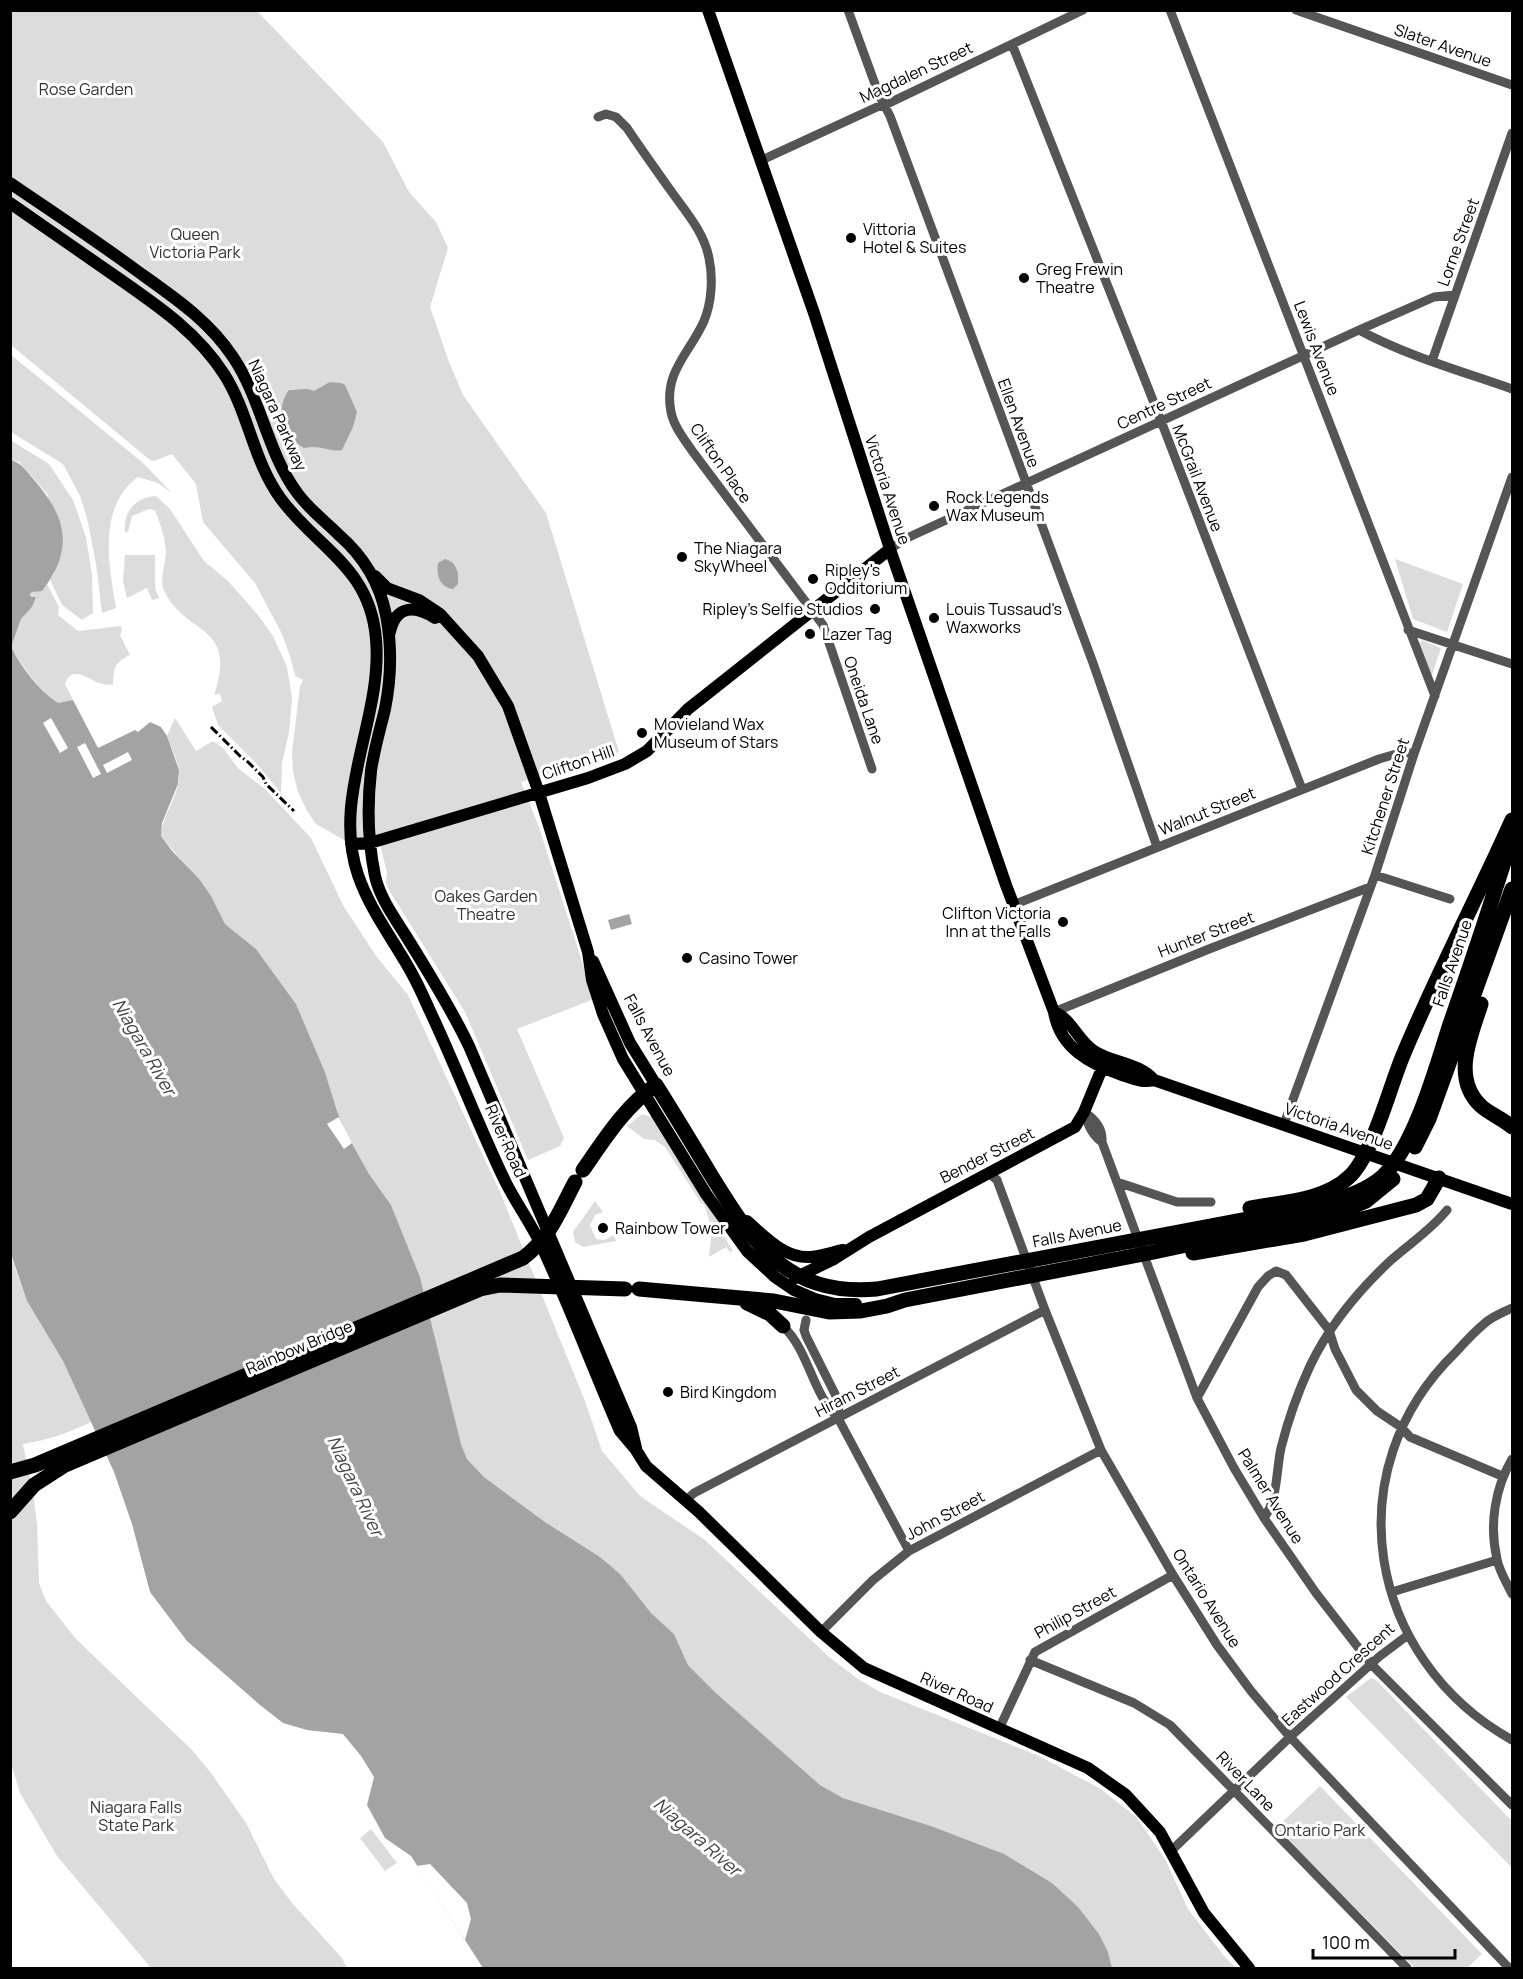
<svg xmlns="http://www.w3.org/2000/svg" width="1523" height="1979" viewBox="0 0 1523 1979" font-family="Manrope,sans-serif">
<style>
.green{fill:#dcdcdc}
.water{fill:#a3a3a3}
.pier{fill:#fff}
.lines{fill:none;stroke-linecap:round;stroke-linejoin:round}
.minor{stroke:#555;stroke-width:9}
.major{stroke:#000;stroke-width:12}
.highway{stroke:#000;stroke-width:15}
.rail{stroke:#000;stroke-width:3;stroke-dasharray:9 3 1.5 3;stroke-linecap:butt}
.poi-dot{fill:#000;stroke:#fff;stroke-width:2}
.labels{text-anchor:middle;stroke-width:6;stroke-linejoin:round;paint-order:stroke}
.street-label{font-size:16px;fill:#000;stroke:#fff}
.park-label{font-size:16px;fill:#333;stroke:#fff}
.poi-label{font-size:16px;fill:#000;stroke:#fff;text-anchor:start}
.water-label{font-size:18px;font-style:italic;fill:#444;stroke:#fff}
</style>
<rect width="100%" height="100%" fill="#fff"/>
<path class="green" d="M10 11H257L383 142 409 192 436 222 448 248 430 307 449 362 463 395 546 513 619 752 521 782 539 827 594 999 517 1029 564 1138 560 1146 528 1160 465 1012 389 890 386 882 387 873 380 844H351L316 824 307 811 298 792 293 772 292 753 297 710 300 686 303 680 295 676 291 659 282 634 255 583 203 522 196 484 172 454 154 461 150 460 11 345Z
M10 354 143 463 172 493 158 483 138 477C97 507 109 566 116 608L102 613 96 564 87 518 80 496 63 464 11 432Z
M10 440 49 464 73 500 86 537 92 575 93 613 82 620 62 605 50 580 55 572 48 495 19 462 11 460Z
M156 496 170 509 204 561 228 581 258 615 273 636 287 667 292 698 289 732 282 763 281 793 256 763 218 725 212 707 222 701 220 694 214 695C239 621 183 637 163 588 160 578 166 561 166 551 165 536 160 524 155 510L149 509 132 516 128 532H125C123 512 135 497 156 496Z
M125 555H155V588L159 598 152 600 147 588 127 598 123 581Z
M1395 559 1463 584 1447 632 1413 619Z
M47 584 59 607 58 615 78 631 121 626 122 631 120 635 130 655C114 663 114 667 113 685 110 684 106 685 103 684 89 681 72 663 65 684L73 700 58 703C38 690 26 670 13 651L11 647 21 619 32 607 35 597H31L30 594 32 592 42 590Z
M1422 640 1441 648 1432 675 1431 674 1419 645Z
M175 718 196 751 213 741 223 748 238 768 266 790 311 838 344 907 376 956 408 995 500 1192 585 1401 602 1451 640 1496 705 1540 829 1657 858 1679 880 1692 1039 1756 1101 1789 1136 1817 1165 1859 1188 1909 1224 1956 1236 1968H1112L1108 1952 1052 1883 1003 1854 931 1826 843 1798 820 1785 716 1693 688 1665 674 1634 651 1613 600 1557 545 1522 484 1477 467 1459 461 1444 420 1277 391 1205 369 1174 349 1138 337 1111 325 1072 296 1004 256 949 225 924 211 896 161 836C162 813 181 795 179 772 178 761 171 747 167 736Z
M642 1114 654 1118 719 1221 717 1224 733 1251 730 1252 726 1247 709 1257 712 1229 704 1204 701 1203 665 1147 655 1140 644 1139 627 1126Z
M595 1201 603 1212 595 1215 590 1225 596 1239 604 1240 614 1235 616 1241 583 1247 575 1242 573 1232Z
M10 1254 27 1301 63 1361 91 1422C68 1433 48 1440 23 1444L33 1492 37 1524 39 1583 46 1601 76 1639 192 1750 211 1773 246 1823 274 1879 292 1903 342 1958 347 1968H151L57 1856 20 1793 10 1760Z
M1371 1678 1376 1680 1512 1821V1868L1346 1697Z
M1320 1786 1482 1954 1467 1968H1415L1276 1828Z
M371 1829 397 1863 385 1871 360 1838Z"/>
<path class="water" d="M330 382 341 383 345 385 357 412 353 427 342 450C332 453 320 444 304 448 284 437 274 410 289 390 298 390 306 387 314 391Z
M11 460C22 463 27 472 35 481 67 518 74 550 42 591L32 592 30 594 31 597H36L32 607 21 619 11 647C22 668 38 690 58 703L73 700 98 748 135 730 138 732 150 722 161 727 167 736 179 770 178 784 162 823 161 836 173 852 200 880 211 896 225 924 256 949 296 1004 325 1072 337 1111 349 1138 369 1174 391 1205 420 1277 461 1444 467 1459 484 1477 545 1522 600 1557 620 1574 651 1613 674 1634 688 1665 716 1693 820 1785 843 1798 931 1826 1004 1854 1052 1883 1078 1907 1099 1934 1108 1952 1112 1968H483L411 1856 385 1838 367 1805 374 1777 361 1756 343 1734 307 1730 283 1723 260 1705 187 1641 150 1592 132 1524 114 1472 63 1361 27 1301 11 1254Z
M445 559C457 562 459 573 458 584L453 589C440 588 436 575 438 563Z
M629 914 632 924 611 930 608 920Z"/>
<path class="pier" d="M51 718 68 748 60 753 43 723Z
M85 743 101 774 93 778 77 747Z
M128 752 132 760 107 773 103 765Z
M339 1117 352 1143 344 1149 327 1124Z
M430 1864 467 1903 471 1919 465 1940 417 1866Z"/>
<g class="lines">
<path class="minor" d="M848 10 879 95 890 116 1093 663 1157 847
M1170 10 1435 696
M1296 10 1512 85
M1012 44 1158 413 1302 789
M598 117 606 114 616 117 627 128C641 149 656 170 671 191 686 212 704 232 709 258 713 277 712 302 704 321 690 353 663 372 671 412 674 427 685 440 693 452L823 625 872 769
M762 160 877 107 885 105 1083 10
M1359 330C1407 356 1461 371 1512 389
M1432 361 1512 133
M890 549 907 538 1359 330 1434 297 1455 295
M1408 630 1512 664
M1375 875 1450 899
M1013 905 1379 759 1403 752 1414 754
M1054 1012 1209 949 1370 887
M1084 1112C1095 1119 1103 1129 1102 1142L1197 1398 1234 1468 1264 1518 1316 1593 1371 1664 1512 1805
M1084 1112C1087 1123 1093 1136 1102 1142
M1284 1124 1375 875 1414 754 1512 477
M989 1173 997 1180 1045 1310 1101 1450 1173 1575 1217 1645 1251 1691 1290 1737 1509 1968
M1117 1182 1177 1202H1211
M1512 1308C1504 1312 1493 1316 1485 1323 1474 1332 1465 1342 1456 1352 1334 1470 1367 1659 1512 1740
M806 1320 804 1330 806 1336 839 1402 838 1418
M783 1326C809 1351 812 1393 838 1418L909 1551
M1197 1398 1258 1287 1268 1276 1276 1271 1286 1275 1329 1330 1335 1349 1356 1390 1377 1411 1401 1427 1410 1437 1502 1476
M1512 1459C1495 1488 1489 1525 1497 1559 1499 1571 1507 1583 1512 1594
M685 1501 694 1493 1045 1310
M1264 1518C1278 1499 1276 1471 1281 1448 1288 1420 1298 1392 1310 1366 1329 1326 1357 1292 1390 1261 1409 1244 1431 1230 1447 1210
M1392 1592 1497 1560
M821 1632 873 1580 909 1551 1101 1450
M1030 1660 1134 1703 1170 1725 1407 1968
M999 1729 1035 1652 1173 1575
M1172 1850 1290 1737 1380 1656 1408 1635"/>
<path class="major" d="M708 10 814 313 890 549 1006 885 1054 1012C1060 1048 1090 1064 1122 1075 1134 1079 1142 1083 1154 1080
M10 183C54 213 98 242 140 273 175 298 209 321 233 357 262 400 267 453 298 494 310 510 326 522 339 535 363 556 380 584 386 615 392 646 391 679 385 709 380 730 374 750 371 771 367 806 368 842 375 876 380 898 394 917 406 936 428 972 451 1008 469 1046L631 1427 636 1448
M10 203C46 228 82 253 118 278 158 306 197 332 224 374 249 413 253 461 281 499 318 549 370 567 376 639 383 718 331 796 358 875 369 907 389 934 406 963 415 978 422 993 429 1009 456 1066 478 1125 505 1181 517 1205 533 1226 544 1251 571 1310 594 1371 620 1431L636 1450 646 1466 699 1512 821 1632 864 1668 1088 1768 1126 1795 1160 1832 1204 1913 1249 1968
M375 576 387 588 419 600 440 614 478 656 508 706 539 793 588 952 592 980 603 1014 623 1059 706 1194 747 1251 775 1277 794 1290 815 1299 835 1304H856
M390 632C396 605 415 605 435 618
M351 844 370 843 588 778 625 764 647 751 688 709 890 549
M593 961 630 1043 656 1085
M1054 1012C1072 1019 1077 1040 1094 1051 1112 1063 1140 1063 1154 1080L1512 1204
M747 1221C765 1237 785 1259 811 1257 822 1256 833 1252 843 1250
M795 1278 834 1259 869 1237 1075 1127 1084 1112 1105 1061"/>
<path class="highway" d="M1481 1004C1471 1036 1451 1078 1481 1106 1490 1114 1503 1119 1512 1127
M1415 1147 1429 1119 1512 889
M583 1170C604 1140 625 1106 656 1085 675 1115 693 1145 711 1175 753 1243 787 1297 877 1289L1322 1205C1343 1198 1366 1191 1383 1176 1414 1147 1436 1068 1449 1027 1471 964 1492 901 1512 837
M1250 1208C1281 1202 1324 1201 1349 1177 1373 1155 1390 1085 1404 1053 1437 974 1477 898 1512 820
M1193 1253 1304 1234 1416 1205 1427 1199 1439 1178
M639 1289 774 1301 829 1312 861 1311 887 1306 905 1300 1154 1252 1337 1213 1366 1201 1393 1179
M747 1303 770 1314 783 1326
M10 1472 35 1465 523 1258C550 1238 560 1210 575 1182
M10 1512 34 1485 65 1465 480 1289 500 1285 625 1289"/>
<path class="rail" d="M211 727 240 756 248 762 263 777 266 784 294 811"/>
</g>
<g class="poi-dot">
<circle cx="851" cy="238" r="6"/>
<circle cx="1024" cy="278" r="6"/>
<circle cx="934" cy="506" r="6"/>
<circle cx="682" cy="557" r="6"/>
<circle cx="813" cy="579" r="6"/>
<circle cx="875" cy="609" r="6"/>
<circle cx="934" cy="618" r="6"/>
<circle cx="810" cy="634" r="6"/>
<circle cx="642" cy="733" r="6"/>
<circle cx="1063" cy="922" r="6"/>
<circle cx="687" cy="958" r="6"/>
<circle cx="603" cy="1228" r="6"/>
<circle cx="668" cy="1392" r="6"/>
</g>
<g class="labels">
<g class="street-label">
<text transform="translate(1443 45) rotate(19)" y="6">Slater Avenue</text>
<text transform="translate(916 72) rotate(-25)" y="6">Magdalen Street</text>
<text transform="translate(1458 242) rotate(-70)" y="6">Lorne Street</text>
<text transform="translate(1317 348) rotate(69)" y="6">Lewis Avenue</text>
<text transform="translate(1164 403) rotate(-25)" y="6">Centre Street</text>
<text transform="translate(278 415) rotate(66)" y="6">Niagara Parkway</text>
<text transform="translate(1019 423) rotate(70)" y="6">Ellen Avenue</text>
<text transform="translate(721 463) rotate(55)" y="6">Clifton Place</text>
<text transform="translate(1198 478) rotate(69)" y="6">McGrail Avenue</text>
<text transform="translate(888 490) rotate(72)" y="6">Victoria Avenue</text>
<text transform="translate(864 700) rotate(71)" y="6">Oneida Lane</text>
<text transform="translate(578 762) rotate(-19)" y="6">Clifton Hill</text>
<text transform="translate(1385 796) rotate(-72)" y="6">Kitchener Street</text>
<text transform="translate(1207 811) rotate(-22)" y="6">Walnut Street</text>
<text transform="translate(1206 934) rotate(-21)" y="6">Hunter Street</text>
<text transform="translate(1452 963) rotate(-71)" y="6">Falls Avenue</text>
<text transform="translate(650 1035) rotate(62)" y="6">Falls Avenue</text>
<text transform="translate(1339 1126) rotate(19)" y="6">Victoria Avenue</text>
<text transform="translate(506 1141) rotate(66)" y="6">River Road</text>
<text transform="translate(987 1155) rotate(-27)" y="6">Bender Street</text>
<text transform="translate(1077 1233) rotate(-11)" y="6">Falls Avenue</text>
<text transform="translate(299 1347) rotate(-23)" y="6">Rainbow Bridge</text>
<text transform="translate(857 1391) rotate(-27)" y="6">Hiram Street</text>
<text transform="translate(1271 1496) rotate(58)" y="6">Palmer Avenue</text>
<text transform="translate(945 1515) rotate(-28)" y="6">John Street</text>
<text transform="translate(1207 1598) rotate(58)" y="6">Ontario Avenue</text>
<text transform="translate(1075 1612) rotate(-29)" y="6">Philip Street</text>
<text transform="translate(1338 1674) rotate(-42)" y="6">Eastwood Crescent</text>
<text transform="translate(957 1692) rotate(24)" y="6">River Road</text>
<text transform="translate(1246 1781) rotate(46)" y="6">River Lane</text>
</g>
<g class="park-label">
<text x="86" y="95">Rose Garden</text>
<text x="195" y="240">Queen<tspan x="195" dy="18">Victoria Park</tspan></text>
<text x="486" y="902">Oakes Garden<tspan x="486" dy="18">Theatre</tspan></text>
<text x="136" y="1813">Niagara Falls<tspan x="136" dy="18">State Park</tspan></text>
<text x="1320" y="1836">Ontario Park</text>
</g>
<g class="poi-label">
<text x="863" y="235">Vittoria<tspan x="863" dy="18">Hotel &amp; Suites</tspan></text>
<text x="1036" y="275">Greg Frewin<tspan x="1036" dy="18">Theatre</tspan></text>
<text x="946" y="503">Rock Legends<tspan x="946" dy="18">Wax Museum</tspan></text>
<text x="694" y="554">The Niagara<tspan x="694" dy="18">SkyWheel</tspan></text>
<text x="825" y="576">Ripley's<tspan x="825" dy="18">Odditorium</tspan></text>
<text x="863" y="615" text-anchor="end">Ripley's Selfie Studios</text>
<text x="946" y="615">Louis Tussaud's<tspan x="946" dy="18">Waxworks</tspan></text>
<text x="822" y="640">Lazer Tag</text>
<text x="654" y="730">Movieland Wax<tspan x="654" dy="18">Museum of Stars</tspan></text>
<text x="1051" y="919" text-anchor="end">Clifton Victoria<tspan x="1051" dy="18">Inn at the Falls</tspan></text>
<text x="699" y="964">Casino Tower</text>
<text x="615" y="1234">Rainbow Tower</text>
<text x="680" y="1398">Bird Kingdom</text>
</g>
<g class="water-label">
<text transform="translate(144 1047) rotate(60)" y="6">Niagara River</text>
<text transform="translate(355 1486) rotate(65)" y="6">Niagara River</text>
<text transform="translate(697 1837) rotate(41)" y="6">Niagara River</text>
</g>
</g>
<rect width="1523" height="1979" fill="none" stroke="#000000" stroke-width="24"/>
<path d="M1313 1949v9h142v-9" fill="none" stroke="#000000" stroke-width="3"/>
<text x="1322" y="1949" font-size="18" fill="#000000" stroke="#ffffff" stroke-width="4.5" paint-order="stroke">100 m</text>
</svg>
